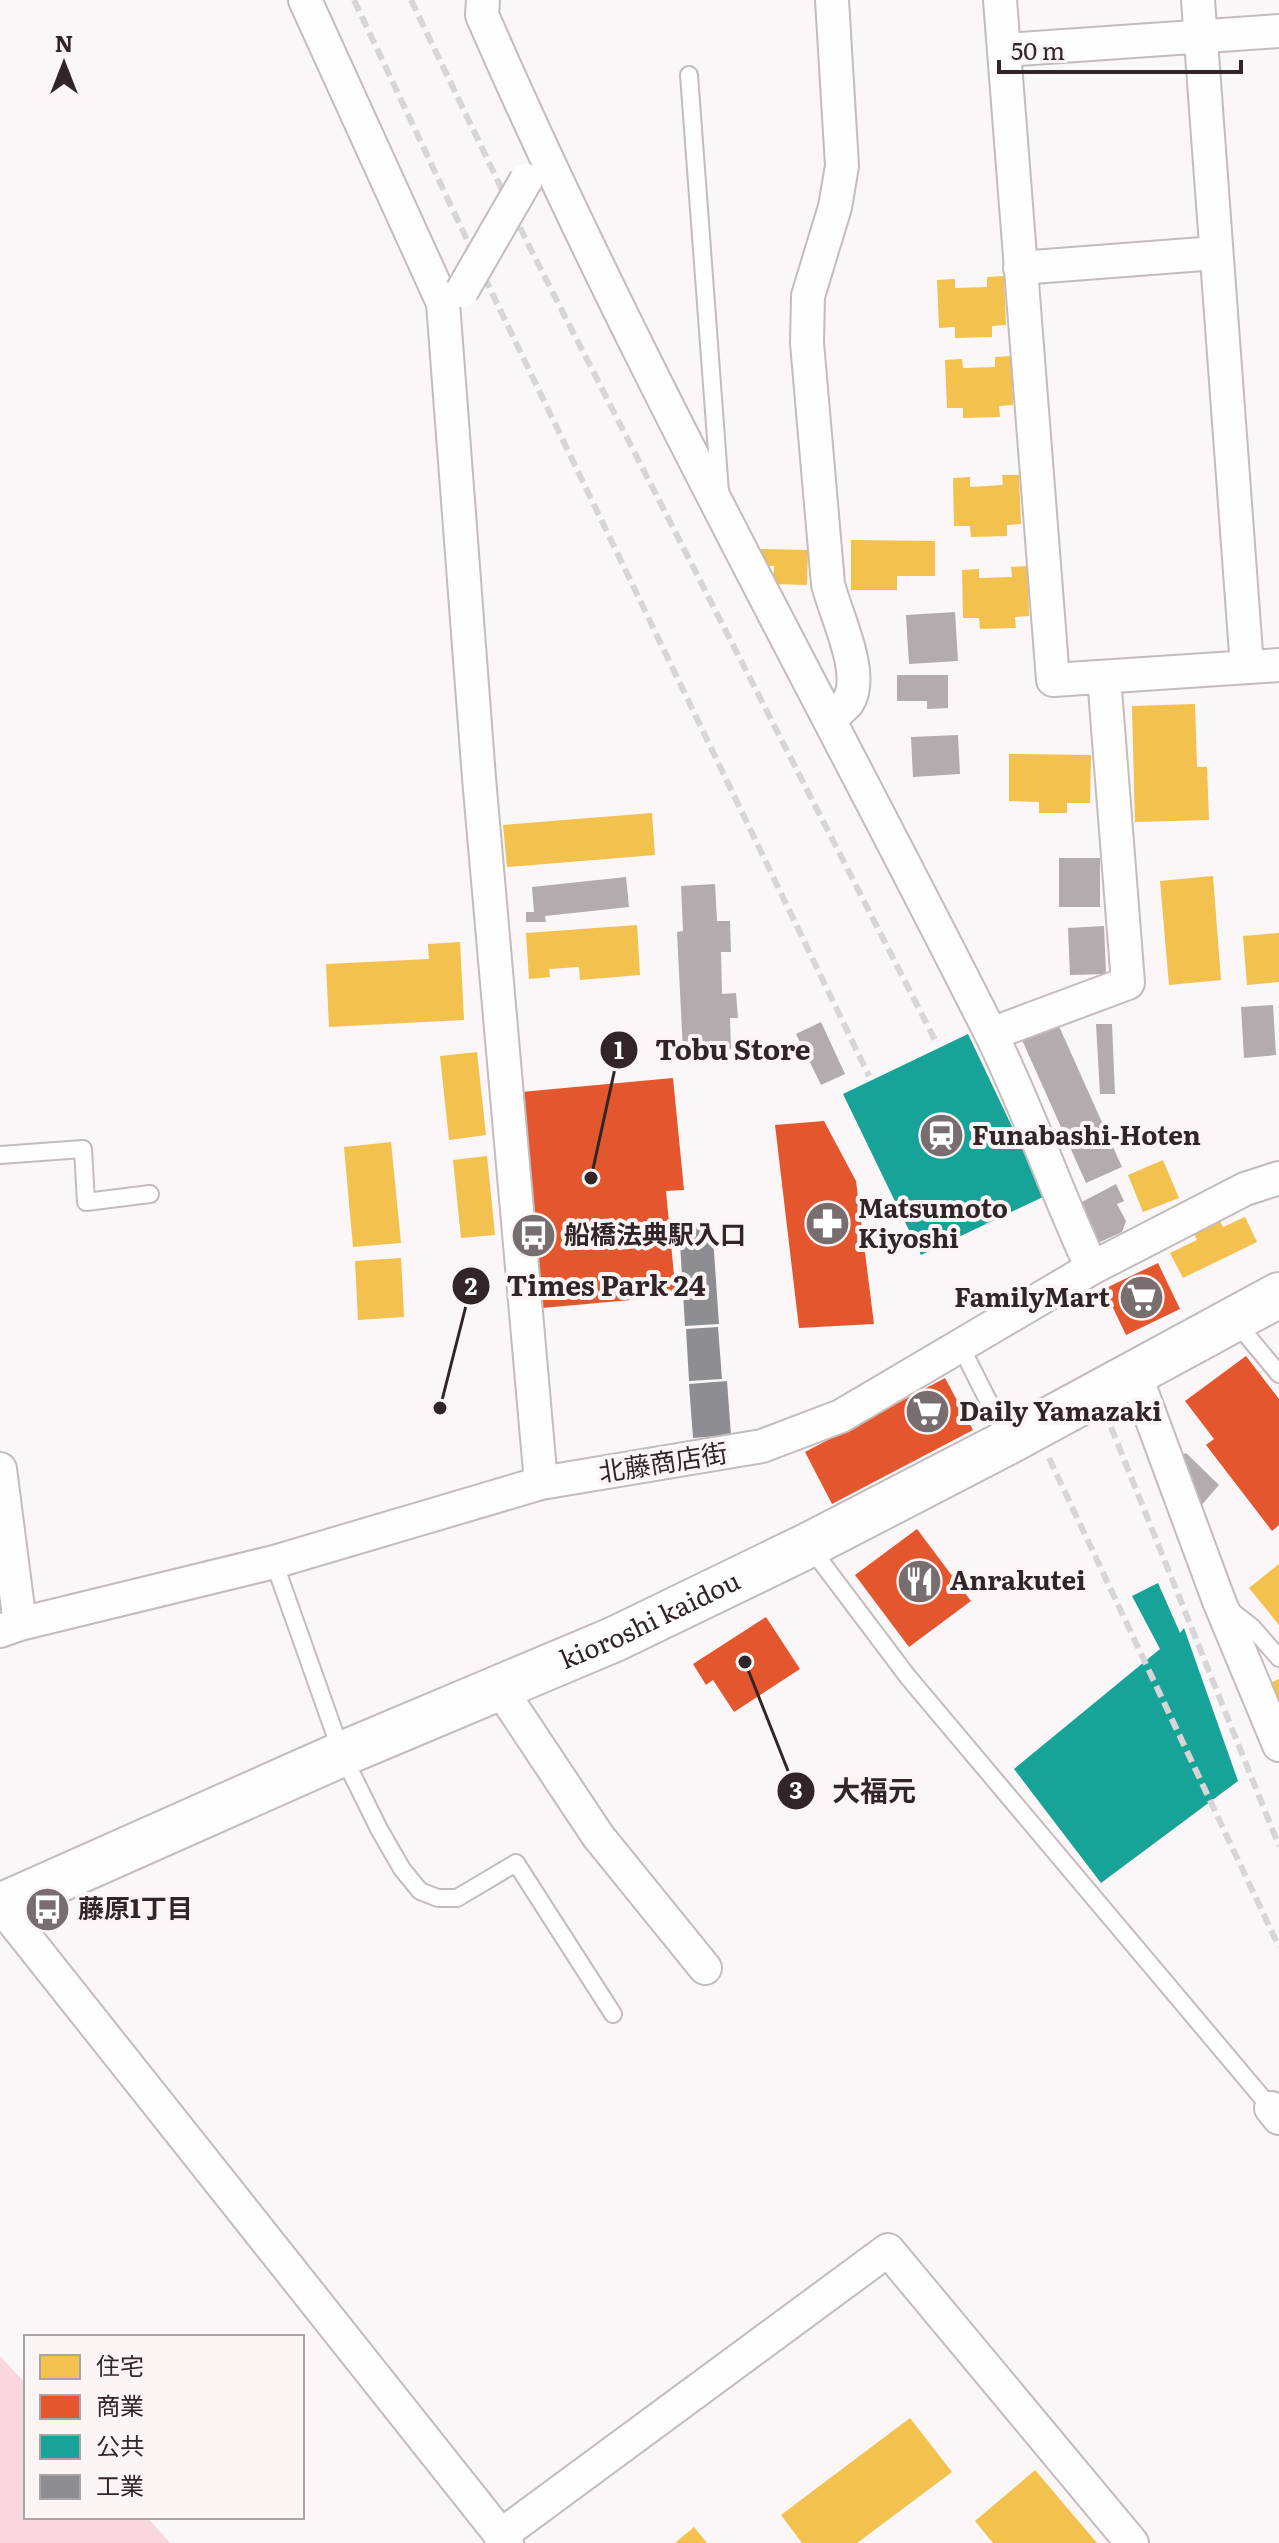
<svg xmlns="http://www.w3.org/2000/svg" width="1279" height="2543" viewBox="0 0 1279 2543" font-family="Literata,'Noto Sans JP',serif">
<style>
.green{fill:#f9d7de}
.homes{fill:#f2c14e}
.shops{fill:#e4572e}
.public{fill:#17a398}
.industry{fill:#8d8d92}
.building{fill:#b3abad}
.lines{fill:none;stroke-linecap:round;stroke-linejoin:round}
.lane-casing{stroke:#c3bbbc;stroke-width:20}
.street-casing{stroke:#c3bbbc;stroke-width:36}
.primary-casing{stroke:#c3bbbc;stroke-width:48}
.path{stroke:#dddbdb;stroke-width:5;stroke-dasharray:2 6;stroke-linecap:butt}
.lane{stroke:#fefefe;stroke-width:16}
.street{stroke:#fefefe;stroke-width:32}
.primary{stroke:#fefefe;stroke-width:44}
.rail{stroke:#d7d5d6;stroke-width:6;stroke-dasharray:12 6;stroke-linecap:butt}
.street-bridge-casing{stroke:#c3bbbc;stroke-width:36;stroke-linecap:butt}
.street-bridge{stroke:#fefefe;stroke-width:32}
.labels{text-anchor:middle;stroke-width:8;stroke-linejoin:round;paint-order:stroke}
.poi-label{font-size:26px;font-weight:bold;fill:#322527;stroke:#fcf5f6;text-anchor:start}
.street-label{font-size:26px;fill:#322527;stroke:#fcf5f6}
.leader{fill:none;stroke:#322527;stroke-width:3}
.callout-dot{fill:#322527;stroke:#fcf5f6;stroke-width:3}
.mark-label{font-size:24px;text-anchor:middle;font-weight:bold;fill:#fff}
.callout-label{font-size:28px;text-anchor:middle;font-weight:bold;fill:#322527;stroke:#fcf5f6;stroke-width:8;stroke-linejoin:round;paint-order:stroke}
</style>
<rect width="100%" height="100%" fill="#fbf6f7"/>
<path class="green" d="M0 2356 26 2384V2517H147L170 2543H0Z"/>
<path class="homes" d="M1004 276 1006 325 992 326V337L955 338V327L939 328 937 280 955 279V288L987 287V277Z
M1012 356 1013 405 999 406 1000 417 963 418V408H947L945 360 962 359 963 368 995 367V357Z
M1002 475H1019L1021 524 1007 525V536L971 537 970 526H954L953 478 970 477V487L1003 485Z
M851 540 935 541V576H897V590H851Z
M761 549 808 550 807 585 773 584 774 566H761Z
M1028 566 1029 616 1015 617 1016 628 980 629 979 618H963L962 570 979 569V578L1012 577 1011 567Z
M1195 704 1197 767H1207L1209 820 1135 822 1132 706Z
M1009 754 1091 755 1090 803H1067V813H1039V802L1009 801Z
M652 813 655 855 507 867 503 825Z
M1213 876 1221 980 1169 985 1160 881Z
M637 925 640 975 580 980 579 967 549 969 550 977 529 979 526 933Z
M1279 933V982L1247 985 1243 936Z
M460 942 464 1020 329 1027 326 964 429 959 428 944Z
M477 1052 486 1135 449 1140 440 1056Z
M391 1142 401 1243 353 1247 344 1147Z
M487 1156 495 1235 461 1238 453 1160Z
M1163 1160 1179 1198 1143 1212 1128 1175Z
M1245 1217 1257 1242 1183 1278 1170 1253 1197 1240 1193 1232 1219 1219 1223 1227Z
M401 1258 404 1317 358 1320 355 1261Z
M1279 1564V1625L1249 1588Z
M1279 1679V1706L1270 1683Z
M910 2418 952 2472 857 2543H802L781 2515Z
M1035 2470 1097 2543H993L975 2521Z
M694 2527 707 2543H675Z"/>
<path class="shops" d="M673 1078 684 1190 666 1191 676 1296 542 1308 521 1092Z
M824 1121 856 1181 874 1324 799 1328 775 1125Z
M1158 1263 1180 1309 1126 1335 1104 1289Z
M1246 1356 1279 1399V1525L1272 1531 1206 1445 1214 1439 1185 1401Z
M945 1378 973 1430 832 1504 805 1452Z
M917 1529 971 1601 909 1647 855 1575Z
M766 1617 800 1669 734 1712 713 1680 706 1685 693 1664Z"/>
<path class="public" d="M968 1034 1045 1196 921 1255 843 1094Z
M1158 1583 1180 1633 1184 1628 1238 1781 1101 1883 1014 1769 1160 1649 1132 1596Z"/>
<path class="industry" d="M712 1223 719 1324 685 1326 679 1226Z
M718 1327 722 1379 689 1381 686 1329Z
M727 1381 731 1435 693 1438 689 1384Z"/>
<path class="building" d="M955 612 958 661 909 664 906 615Z
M897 675H948V708L927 709V701H897Z
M958 735 960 774 913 777 911 737Z
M1059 858H1100V907H1059Z
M626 877 629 907 545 916 546 922H526V912H534L532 887Z
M715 884 717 921H730L731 952H721L722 994 736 993 738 1018H730L731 1049 683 1051 677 932 683 931 681 886Z
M1104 926 1106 974 1070 975 1068 928Z
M1273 1005 1276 1055 1244 1058 1241 1007Z
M821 1022 845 1074 821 1085 796 1034Z
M1058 1024 1122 1167 1086 1183 1022 1040Z
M1096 1024H1112L1115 1094H1100Z
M1116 1184 1124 1201 1117 1204 1126 1221 1122 1232 1098 1243 1080 1203Z
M1186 1453 1219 1485 1199 1508 1180 1457Z"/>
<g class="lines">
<defs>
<path id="lane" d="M689 75 720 492
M0 1155 83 1149 86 1202 150 1194
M1235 1321 1279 1374
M960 1345 1008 1440
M810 1547 908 1677 1271 2108
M274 1562 342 1754 379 1829 402 1869 420 1891 438 1898H457L516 1863 613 2014
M1229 1609 1252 1627 1279 1658"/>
<path id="street" d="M305 0 443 303 479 778 541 1483
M483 0 482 15C633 362 819 692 989 1030 1028 1107 1055 1190 1092 1268
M1000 0 1053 680 1279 665
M1198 0 1247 667
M1004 50 1279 31
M1020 268 1216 253
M830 720C835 714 843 708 848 702 866 674 835 614 828 584L807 343 808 296 835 207 842 166 832 0
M991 1034 1128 983 1104 677
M1135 1374 1219 1601 1279 1745
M0 1469 20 1624
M0 1631 20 1624 274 1562 541 1483 762 1446 841 1416 1092 1268 1245 1189 1279 1178
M499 1687 598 1836 705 1968
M1 1906 507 2543
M1271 2108 1279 2118
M500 2536 888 2250 1132 2543"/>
<g id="primary">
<path id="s1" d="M0 1906 342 1754 615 1639 809 1545 1008 1442 1279 1295"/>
</g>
</defs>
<use href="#lane" class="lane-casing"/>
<use href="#street" class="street-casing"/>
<use href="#primary" class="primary-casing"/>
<path class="path" d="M987 1223 989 1228"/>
<use href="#lane" class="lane"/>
<use href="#street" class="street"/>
<use href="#primary" class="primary"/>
<path class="rail" d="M354 0 493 295 869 1076
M411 0 529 246 937 1044
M1111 1427 1279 1846
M1049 1458 1279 1947"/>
<defs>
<path id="street-bridge" d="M462 291 526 180"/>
</defs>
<use href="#street-bridge" class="street-bridge-casing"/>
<use href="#street-bridge" class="street-bridge"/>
</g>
<defs>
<symbol id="station-disc" viewBox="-11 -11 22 22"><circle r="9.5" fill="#786e70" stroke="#fcf5f6"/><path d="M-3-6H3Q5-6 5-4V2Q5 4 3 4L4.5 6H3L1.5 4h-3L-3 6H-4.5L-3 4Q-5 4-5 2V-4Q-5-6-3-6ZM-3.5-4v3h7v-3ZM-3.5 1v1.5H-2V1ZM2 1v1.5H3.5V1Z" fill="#fff"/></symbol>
<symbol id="pharmacy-disc" viewBox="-11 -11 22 22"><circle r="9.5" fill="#786e70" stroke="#fcf5f6"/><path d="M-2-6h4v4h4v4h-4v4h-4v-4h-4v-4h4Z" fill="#fff"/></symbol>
<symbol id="bus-disc" viewBox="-11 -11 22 22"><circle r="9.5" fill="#786e70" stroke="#fcf5f6"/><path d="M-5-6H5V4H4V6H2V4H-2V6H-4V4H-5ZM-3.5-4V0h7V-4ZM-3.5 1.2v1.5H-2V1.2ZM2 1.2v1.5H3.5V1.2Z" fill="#fff"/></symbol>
<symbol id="supermarket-disc" viewBox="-11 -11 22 22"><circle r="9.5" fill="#786e70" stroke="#fcf5f6"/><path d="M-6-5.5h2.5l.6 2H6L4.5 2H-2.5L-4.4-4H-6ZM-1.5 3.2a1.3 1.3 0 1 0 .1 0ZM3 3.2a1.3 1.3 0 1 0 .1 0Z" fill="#fff"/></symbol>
<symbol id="restaurant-disc" viewBox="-11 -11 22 22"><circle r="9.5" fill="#786e70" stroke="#fcf5f6"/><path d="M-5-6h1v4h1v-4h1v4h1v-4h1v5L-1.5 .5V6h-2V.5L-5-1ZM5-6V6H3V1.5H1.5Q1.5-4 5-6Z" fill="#fff"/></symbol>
</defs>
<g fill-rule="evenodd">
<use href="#station-disc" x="916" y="1110" width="51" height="51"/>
<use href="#pharmacy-disc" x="802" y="1198" width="51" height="51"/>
<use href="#bus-disc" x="508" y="1210" width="51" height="51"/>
<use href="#supermarket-disc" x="1116" y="1272" width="51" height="51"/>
<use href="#supermarket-disc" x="902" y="1386" width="51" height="51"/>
<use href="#restaurant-disc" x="894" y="1556" width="51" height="51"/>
<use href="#bus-disc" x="22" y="1884" width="51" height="51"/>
</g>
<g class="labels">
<g class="poi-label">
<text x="972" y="1145">Funabashi-Hoten</text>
<text x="858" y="1218">Matsumoto<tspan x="858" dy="30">Kiyoshi</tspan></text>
<text x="564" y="1244">船橋法典駅入口</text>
<text x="1110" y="1307" text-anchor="end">FamilyMart</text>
<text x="959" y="1421">Daily Yamazaki</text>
<text x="950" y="1590">Anrakutei</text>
<text x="78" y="1918">藤原1丁目</text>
</g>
<g class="street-label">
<text transform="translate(663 1463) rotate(-9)" y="9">北藤商店街</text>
<text dy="9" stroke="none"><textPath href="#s1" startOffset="710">kioroshi kaidou</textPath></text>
</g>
</g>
<path class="leader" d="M591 1178L619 1050M440 1408L471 1286M745 1662L796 1791"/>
<g class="callout-dot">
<circle cx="591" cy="1178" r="8"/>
<circle cx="440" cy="1408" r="8"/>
<circle cx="745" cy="1662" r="8"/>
<circle cx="619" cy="1050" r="20"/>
<circle cx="471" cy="1286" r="20"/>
<circle cx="796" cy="1791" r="20"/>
</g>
<g class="mark-label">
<text x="619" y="1059">1</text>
<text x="471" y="1295">2</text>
<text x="796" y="1799">3</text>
</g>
<g class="callout-label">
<text x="733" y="1060">Tobu Store</text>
<text x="606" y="1296">Times Park 24</text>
<text x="874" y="1801">大福元</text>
</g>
<rect x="24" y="2335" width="280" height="184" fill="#fcf5f6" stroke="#aba2a3" stroke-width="2"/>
<rect x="40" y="2355" width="40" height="24" fill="#f2c14e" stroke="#aba2a3" stroke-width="2"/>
<text x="96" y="2375" font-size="24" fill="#322527">住宅</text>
<rect x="40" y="2395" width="40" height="24" fill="#e4572e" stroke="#aba2a3" stroke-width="2"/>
<text x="96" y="2415" font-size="24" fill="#322527">商業</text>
<rect x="40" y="2435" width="40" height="24" fill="#17a398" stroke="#aba2a3" stroke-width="2"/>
<text x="96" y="2455" font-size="24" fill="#322527">公共</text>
<rect x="40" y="2475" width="40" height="24" fill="#8d8d92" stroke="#aba2a3" stroke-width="2"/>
<text x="96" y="2495" font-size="24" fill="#322527">工業</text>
<g transform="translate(64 64)" stroke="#fcf5f6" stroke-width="6" paint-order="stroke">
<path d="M0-6L14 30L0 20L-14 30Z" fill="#322527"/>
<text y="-12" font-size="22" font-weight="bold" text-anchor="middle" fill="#322527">N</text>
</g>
<path d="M999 60v12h242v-12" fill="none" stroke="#322527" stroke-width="4"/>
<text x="1011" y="60" font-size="24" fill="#322527" stroke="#fcf5f6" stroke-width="6" paint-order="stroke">50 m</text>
</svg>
